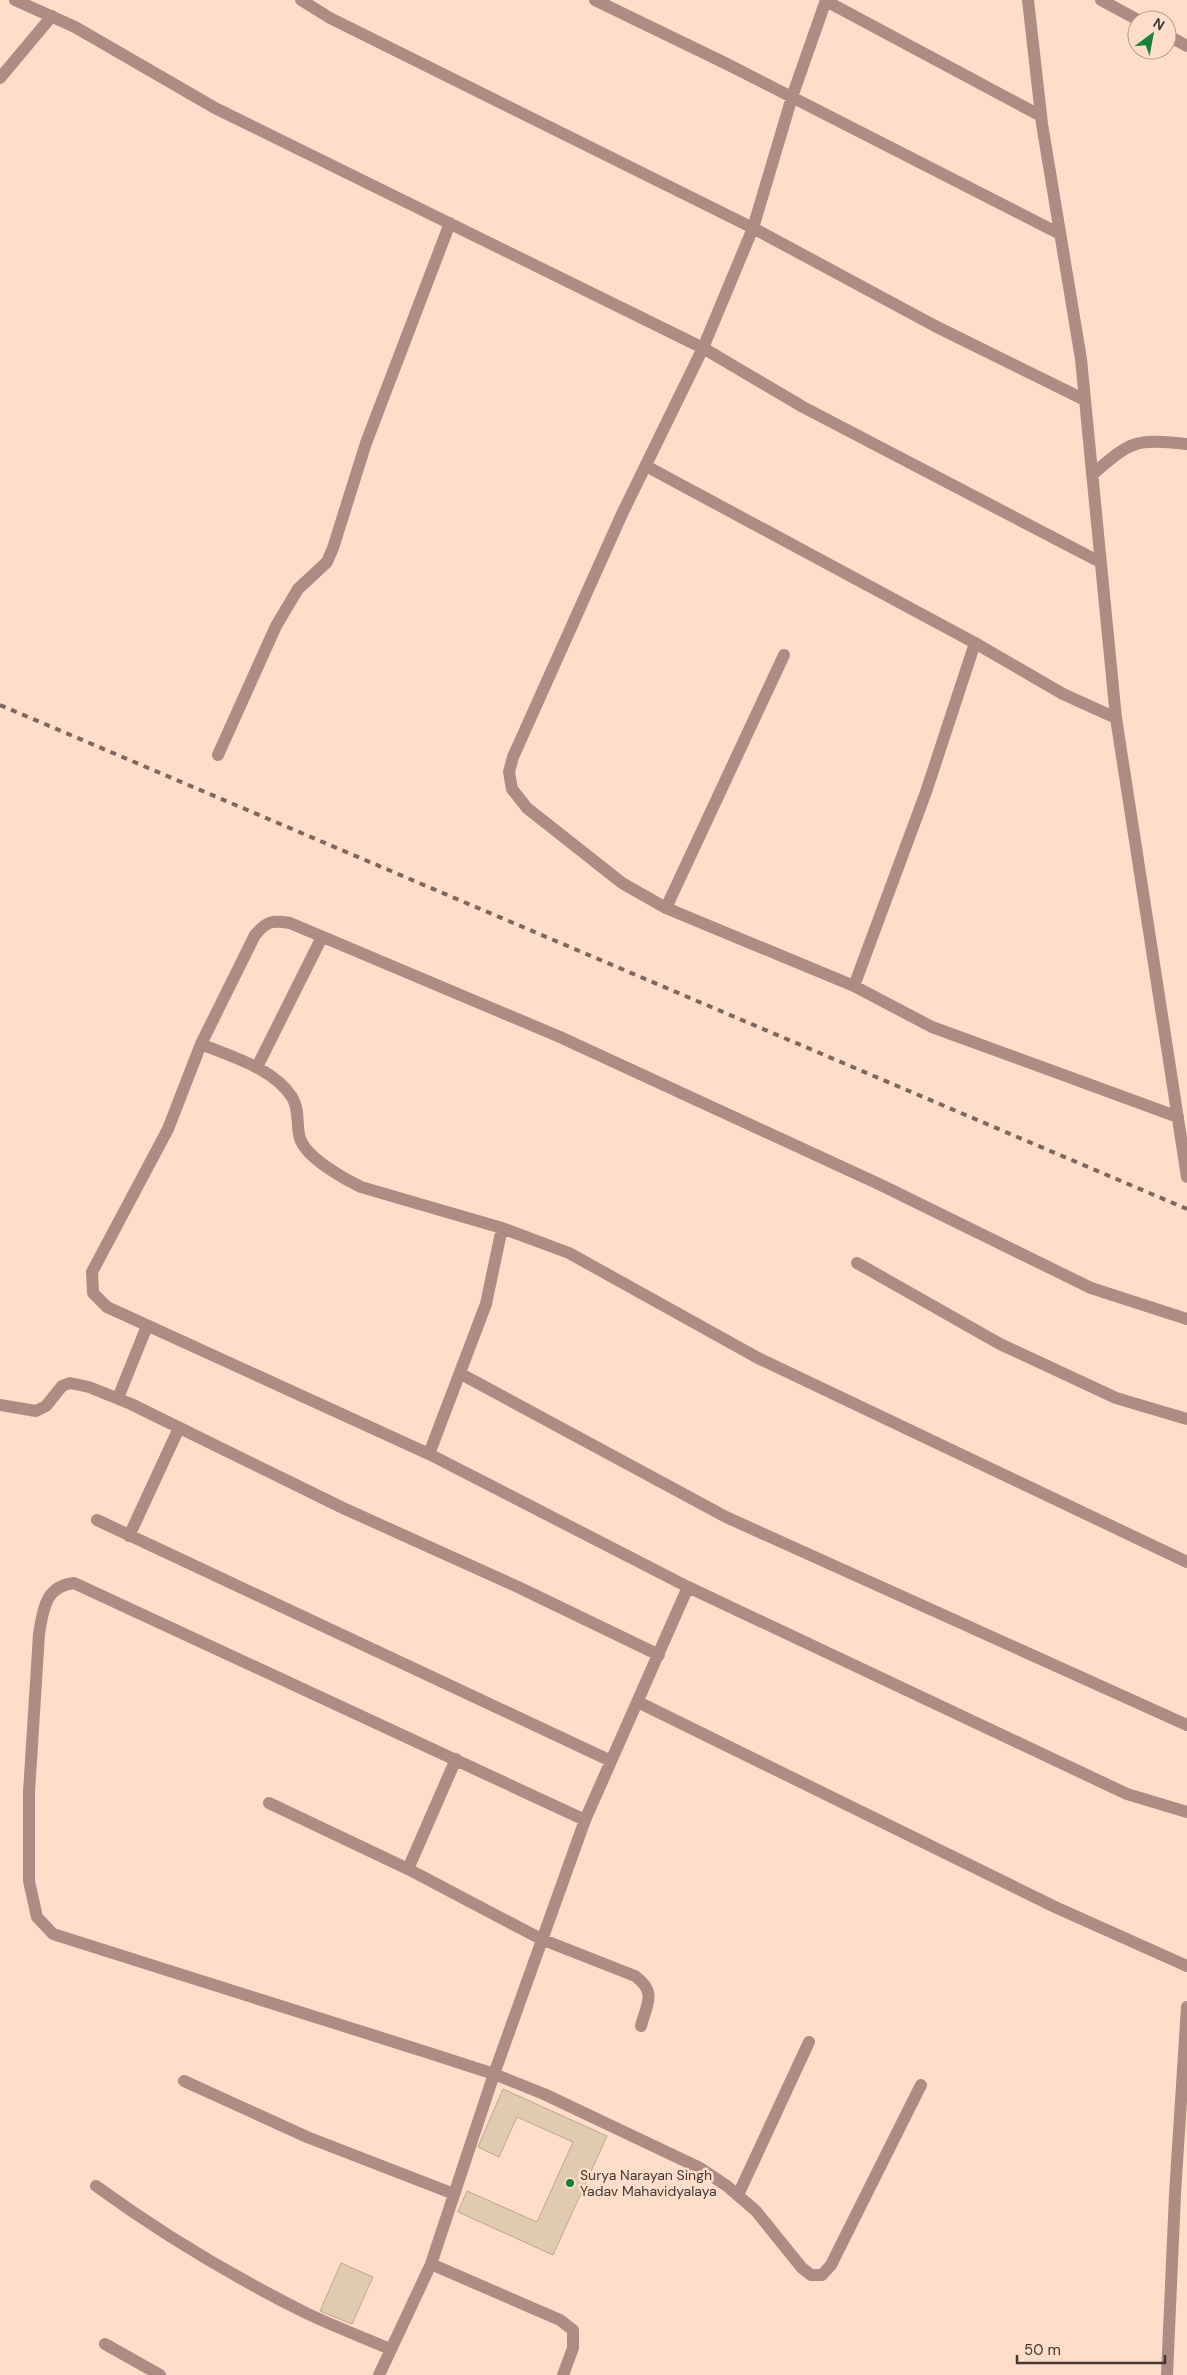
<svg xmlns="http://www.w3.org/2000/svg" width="1187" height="2375" viewBox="0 0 1187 2375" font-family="'DM Sans',sans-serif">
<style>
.building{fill:#e1cbb0;stroke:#bda78e}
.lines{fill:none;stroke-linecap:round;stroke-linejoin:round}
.minor{stroke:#af8c83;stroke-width:12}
.rail{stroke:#7b695e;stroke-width:4;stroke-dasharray:6 6;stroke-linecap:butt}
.poi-dot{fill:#188137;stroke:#fedecb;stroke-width:2}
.labels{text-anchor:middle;stroke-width:5;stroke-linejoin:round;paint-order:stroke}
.poi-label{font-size:14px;fill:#453831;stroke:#fedecb;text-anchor:start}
</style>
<rect width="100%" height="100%" fill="#fedecb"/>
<path class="building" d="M503 2089 607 2136 553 2255 458 2212 467 2191 537 2222 573 2142 517 2117 499 2157 478 2147Z
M341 2263 373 2277 352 2324 320 2311Z"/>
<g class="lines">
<path class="minor" d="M15 0 75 27 215 108 703 348 803 407 1100 562
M301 0 330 18 753 228 935 326 1085 400
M595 0 727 64 1060 234
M826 0 792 97 753 228 703 348 622 514 513 757 509 772 512 789 527 808 622 883 666 908 854 986 932 1027 1178 1117
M1028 0 1042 124 1081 359 1116 718 1187 1177
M1101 0 1138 20
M826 1 1041 116
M1167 35 1187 46
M0 78 52 16
M646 466 975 643 1063 694 1116 718
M1092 475C1132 440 1134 439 1187 444
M218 755 276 626 298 589 327 562 333 548 366 443 450 223
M666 908 784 655
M854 986 926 792 975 643
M201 1044 255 935C267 921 272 920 290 923L560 1037 881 1185 1091 1288 1187 1319
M257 1067 322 937
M857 1263 1000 1344 1116 1398 1187 1419
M461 1374 726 1517 1187 1725
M118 1398 147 1326
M0 1405 36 1411 46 1406 62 1386 70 1383 89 1387 131 1404 343 1508 518 1587 659 1655
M429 1454 486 1304 502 1228
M97 1520 611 1761
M129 1536 179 1428
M1187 1562 758 1358 569 1253 502 1228 361 1187C344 1179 309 1159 301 1141 295 1128 301 1112 292 1097 273 1068 232 1057 201 1044L168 1129 92 1272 93 1293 107 1307 429 1454 688 1587 1127 1794 1187 1812
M638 1702 1055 1907 1187 1966
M269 1803 408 1869 541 1939 635 1976C657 1992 647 2003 641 2026
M585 1820 74 1583C45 1586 43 1610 39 1634L29 1792V1881L37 1917 53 1934 426 2052 494 2074 544 2094 700 2168 727 2186 756 2211 802 2268 811 2275H822L831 2265 921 2085
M408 1869 456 1759
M184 2081 307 2137 454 2194
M96 2186C162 2234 232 2276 306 2313 333 2326 362 2337 390 2349
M738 2195 809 2042
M431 2264 560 2320 573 2330V2348L563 2375
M105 2344 160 2375
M379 2375 431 2264 494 2074 585 1820 688 1587
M1167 2375 1175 2194 1187 2007"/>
<path class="rail" d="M0 705 1187 1209"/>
</g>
<circle class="poi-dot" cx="570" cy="2183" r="5"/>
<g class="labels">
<g class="poi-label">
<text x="580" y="2180">Surya Narayan Singh<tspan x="580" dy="16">Yadav Mahavidyalaya</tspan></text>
</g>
</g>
<g transform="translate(1152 35) rotate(32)"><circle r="24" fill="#fedecb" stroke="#b49c8d"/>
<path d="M0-4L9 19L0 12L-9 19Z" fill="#188137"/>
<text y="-8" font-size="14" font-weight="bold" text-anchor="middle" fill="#453831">N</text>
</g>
<path d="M1017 2355v8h148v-8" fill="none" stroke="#453831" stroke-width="2.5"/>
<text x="1024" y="2355" font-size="15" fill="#453831" stroke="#fedecb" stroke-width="4" paint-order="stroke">50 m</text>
</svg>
